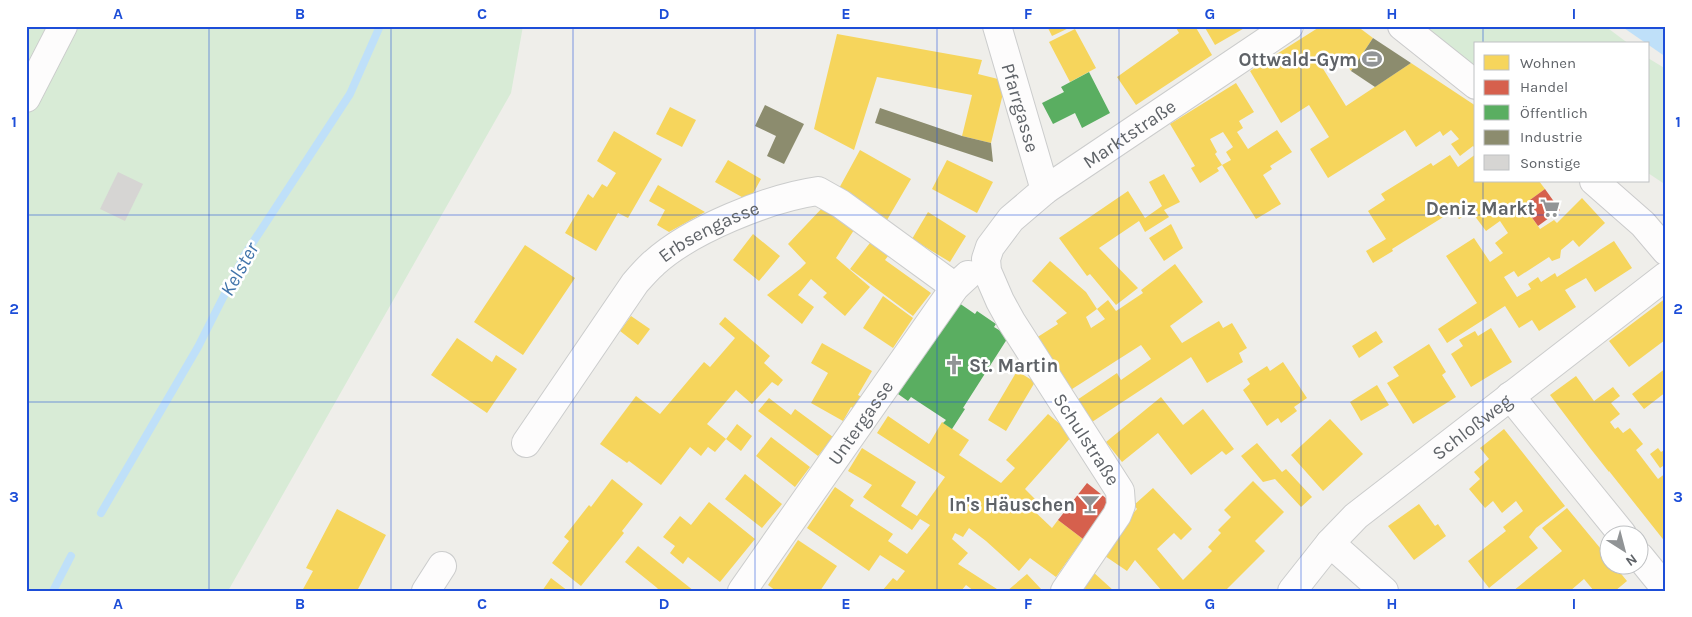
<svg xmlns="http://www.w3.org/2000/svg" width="1692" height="617" viewBox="0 0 1692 617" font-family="Karla,sans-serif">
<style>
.green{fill:#d8ebd6}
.water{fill:#bfe0f9}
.homes{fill:#f6d55c;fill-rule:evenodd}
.shops{fill:#d6604d}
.public{fill:#5aae61}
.industry{fill:#8c8c6e}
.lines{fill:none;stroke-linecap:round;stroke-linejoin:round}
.stream{stroke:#bfe0f9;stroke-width:8}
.building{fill:#d6d5d3}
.street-casing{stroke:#cbcccc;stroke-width:30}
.secondary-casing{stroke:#cacacb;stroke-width:30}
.street{stroke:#fdfcfc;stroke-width:28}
.secondary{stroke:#fdfcfc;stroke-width:28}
.grid{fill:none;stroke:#1d4ed8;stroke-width:1;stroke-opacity:0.55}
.labels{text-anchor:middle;stroke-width:5;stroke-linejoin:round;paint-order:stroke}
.poi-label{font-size:19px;font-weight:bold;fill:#5f6368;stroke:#fff;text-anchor:end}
.street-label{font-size:19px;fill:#5f6368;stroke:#fff}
.water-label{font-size:20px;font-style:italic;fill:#4174aa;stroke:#fff}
.neatline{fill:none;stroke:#1d4ed8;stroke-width:2}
.grid-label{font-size:16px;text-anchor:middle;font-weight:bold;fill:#1d4ed8}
</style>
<rect width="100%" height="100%" fill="#efeeea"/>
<path class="green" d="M26 26H523L511 93 228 591H26Z
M1425 26H1605L1629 44H1476V70Z
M1648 58 1666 69V185L1648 173Z"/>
<path class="water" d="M1621 26H1666V57Z"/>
<path class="homes" d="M1047 26H1073L1052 36Z
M1175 26H1195L1212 55 1136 105 1117 77 1179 33Z
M1204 26H1248L1215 45Z
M1321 26H1357L1373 38 1351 71 1340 56 1322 67 1346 106 1411 63 1476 106V149L1473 146 1460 156 1451 144 1459 139 1451 130 1443 136 1440 131 1416 147 1405 130 1328 178 1310 149 1329 137 1309 105 1281 123 1250 71Z
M1075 29 1096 68 1070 82 1049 42Z
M837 34 982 60 978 74 1006 81 991 143 962 136 972 95 877 77 854 150 814 129Z
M1236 83 1254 112 1239 121 1243 128 1237 132 1248 149 1277 130 1292 152 1270 166 1272 169 1263 175 1281 204 1256 219 1222 165 1217 168 1219 171 1200 183 1191 168 1195 166 1170 124ZM1223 132 1233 147 1226 152 1231 160 1222 165 1215 154 1217 152 1210 139Z
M670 107 696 120 682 147 656 134Z
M614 131 662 159 628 218 618 213 596 251 565 233 588 194 593 198 602 184 607 187 616 173 597 161Z
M860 150 911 179 887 220 837 192Z
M1476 154V181H1539L1545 189 1523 205 1540 229 1554 220 1557 223 1582 198 1605 223 1579 247 1573 240 1561 250 1560 258 1552 261 1549 257 1518 277 1514 271 1504 277 1517 297 1531 289 1528 284 1538 277 1541 282 1555 273 1557 277 1614 241 1632 268 1595 292 1586 278 1565 290 1576 307 1539 331 1532 320 1519 328 1505 306 1447 343 1438 329 1477 303 1446 256 1474 238 1490 262 1503 253 1495 243 1508 233 1500 221 1486 231 1471 211 1459 219 1453 211 1392 249 1393 251 1373 263 1366 251 1386 239 1368 211 1385 200 1381 194 1431 163 1433 166 1450 155 1458 167Z
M728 160 761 179 749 201 715 182Z
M947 160 993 182 977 213 932 189Z
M1164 174 1180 202 1164 210 1169 217 1145 232 1139 221 1099 248 1138 288 1116 305 1090 274 1087 276 1059 238 1128 191 1145 218 1162 206 1149 182Z
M658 185 705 212 669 232 657 225 665 210 649 201Z
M824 206 854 230 836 258 870 287 845 316 823 297 827 293 811 279 798 295 814 307 802 324 767 295 800 269 806 263 788 244Z
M928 212 966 236 950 262 912 239Z
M1171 224 1183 248 1164 261 1149 238Z
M753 234 780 256 759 281 733 260Z
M876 235 894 248 885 260 931 293 913 316 850 269Z
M525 245 575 278 523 355 474 322Z
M1050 261 1086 292 1097 309 1086 317 1091 328 1105 319 1097 309 1108 300 1116 311 1143 293 1141 290 1175 264 1203 302 1170 326 1182 343 1219 321 1223 328 1232 323 1247 348 1239 353 1243 362 1207 383 1191 357 1092 422 1077 400 1117 373 1121 380 1151 359 1141 345 1069 391 1036 338 1058 324 1056 321 1067 313 1032 281Z
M883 296 913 318 893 348 863 328Z
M1666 298V341L1665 340 1629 367 1609 341Z
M631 316 650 329 638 345 620 331Z
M725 317 770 356 764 363 783 380 778 386 772 382 752 404 736 390 707 424 726 439 737 424 752 436 741 451 726 439 715 452 708 447 701 456 690 447 661 485 629 461 627 463 600 444 636 396 660 414 704 362 710 367 735 338 719 324Z
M1491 328 1512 362 1471 387 1451 354 1463 346 1459 340 1475 331 1478 336Z
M1376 331 1383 342 1359 358 1352 346Z
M457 338 492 362 496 355 517 369 487 413 431 375Z
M822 343 872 371 858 395 864 398 857 410 851 407 843 421 811 403 828 373 811 363Z
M1429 344 1446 372 1442 375 1456 397 1413 424 1387 383 1399 376 1393 367Z
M1283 362 1307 398 1294 407 1297 411 1281 423 1278 418 1267 426 1243 390 1250 384 1247 379 1267 366 1270 371Z
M1666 368V392L1644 409 1632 394Z
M1017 371 1035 382 1006 431 988 420Z
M1576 376 1594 401 1613 387 1620 396 1611 403 1620 414 1610 422 1615 429 1618 427 1623 433 1630 428 1643 444 1636 450 1658 479 1666 473V543L1609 471V472L1590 448 1550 395Z
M1377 385 1389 405 1361 421 1350 402Z
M1161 397 1183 425 1203 409 1234 449 1226 455 1222 451 1191 475 1158 433 1122 462 1106 442Z
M769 398 791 415 795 409 833 437 818 456 758 411Z
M1048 414 1073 435 1025 489 1037 501 1031 508 1052 528 1058 520 1083 539 1056 577 1030 558 1019 571 986 541 969 528 963 537 955 533 952 539 968 553 958 564 1000 591H974L966 585 961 591H882L893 578 897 581 905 571 880 555 869 571 807 528 835 487 854 500 850 506 893 534 888 541 907 554 930 525 920 519 912 530 863 497 872 485 848 471 862 448 916 482 901 506 917 516 945 477 877 433 888 416 929 444 942 422 969 440 959 455 1001 483 1015 468 1006 460Z
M1330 419 1363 454 1323 491 1291 455Z
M1504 429 1565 506 1536 528 1529 537 1538 548 1489 588 1468 561 1506 531 1503 527 1523 511 1516 501 1502 513 1493 501 1485 508 1469 489 1480 479 1474 472 1489 459 1480 448Z
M771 437 810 467 795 487 756 456Z
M1257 443 1282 472 1286 469 1312 497 1301 507 1275 479 1263 482 1241 456Z
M1658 448 1661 452 1666 449V464L1660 468 1650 454Z
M745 474 782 504 762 528 725 499Z
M612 479 643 504 622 531 624 533 581 586 552 563 569 541 564 537 589 505 591 507Z
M1253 481 1284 512 1255 541 1265 551 1225 591H1162L1135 560 1127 571 1102 554 1126 520 1137 509 1134 505 1153 488 1192 529 1181 540 1174 533 1157 549 1183 580 1212 551 1208 547 1221 533 1218 530 1231 517 1224 510Z
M709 502 755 539 720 582 688 557 683 564 670 553 675 546 663 537 680 516 691 525Z
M1419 504 1435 526 1438 524 1446 536 1414 560 1388 526Z
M1567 508 1610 560V564H1613L1627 581 1615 591H1594L1584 579 1570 591H1513L1562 551 1542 528Z
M337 509 386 535 357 591H302L313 571 306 568Z
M798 540 837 566 820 591H776L768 585Z
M638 546 669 571 694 591H660L656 587 625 562Z
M1092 571 1114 591H1088L1082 586Z
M1027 574 1041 589 1040 591H1007Z
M551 578 568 591H542Z"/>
<path class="shops" d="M1545 189 1560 210 1538 226 1523 205Z
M1087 483 1112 503 1083 539 1058 520Z"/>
<path class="public" d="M1089 72 1110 113 1082 128 1075 113 1053 124 1042 103 1064 92 1061 87Z
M959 303 975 314 977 311 996 324 994 327 1009 336 963 408 965 409 952 429 943 423 946 420 911 397 908 401 898 394Z"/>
<path class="industry" d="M1373 38 1411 63 1375 87 1351 71Z
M765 105 804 124 784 164 767 156 776 136 755 126Z
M880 108 962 136 991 143 993 162 875 123Z"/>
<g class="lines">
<path class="stream" d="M101 513 198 347 244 256 350 94 380 26
M53 591 71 556"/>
</g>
<path class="building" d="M118 172 143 184 125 221 100 209Z"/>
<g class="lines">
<defs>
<g id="street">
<path id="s1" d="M997 26 1045 190"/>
<path d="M26 98 63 26"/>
<path d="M1510 396 1622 534"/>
<path id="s2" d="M526 443 635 283C641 276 647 269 654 263 690 230 769 198 818 191L841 204 955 287"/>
<path d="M1330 543 1384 591"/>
<path d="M1640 557 1666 589"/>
<path d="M426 591 442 566"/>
<path id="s3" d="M742 591 955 287 968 275"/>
<path id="s4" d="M1065 591 1117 515 1121 505 1120 491 1011 321 1000 301 987 271 986 259 990 247 1011 219 1045 190 1289 26"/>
<path id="s5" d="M1292 591 1330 543 1356 516 1666 276"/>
</g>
<path id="secondary" d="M1402 26 1476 85
M1594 181 1643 224 1666 251"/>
</defs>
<use href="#street" class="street-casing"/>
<use href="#secondary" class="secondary-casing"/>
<use href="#street" class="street"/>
<use href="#secondary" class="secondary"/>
</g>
<path class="grid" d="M209 26V591M391 26V591M573 26V591M755 26V591M937 26V591M1119 26V591M1301 26V591M1483 26V44M1483 181V591M26 215H1666M26 402H1666"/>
<defs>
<symbol id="stadium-bare" viewBox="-9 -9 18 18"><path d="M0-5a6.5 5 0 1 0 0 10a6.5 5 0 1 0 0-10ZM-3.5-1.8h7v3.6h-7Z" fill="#919496" stroke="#fff" stroke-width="2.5" paint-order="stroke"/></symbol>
<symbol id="supermarket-bare" viewBox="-9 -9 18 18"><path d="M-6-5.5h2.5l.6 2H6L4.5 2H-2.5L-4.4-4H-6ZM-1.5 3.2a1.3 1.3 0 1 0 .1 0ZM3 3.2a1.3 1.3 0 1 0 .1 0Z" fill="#919496" stroke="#fff" stroke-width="2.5" paint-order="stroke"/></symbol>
<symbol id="church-bare" viewBox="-9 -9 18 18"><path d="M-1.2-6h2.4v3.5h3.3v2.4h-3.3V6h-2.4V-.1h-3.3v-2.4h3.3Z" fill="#919496" stroke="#fff" stroke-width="2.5" paint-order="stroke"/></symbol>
<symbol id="bar-bare" viewBox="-9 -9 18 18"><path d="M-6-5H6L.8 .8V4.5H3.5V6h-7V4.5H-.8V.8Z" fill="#919496" stroke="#fff" stroke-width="2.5" paint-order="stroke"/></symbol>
</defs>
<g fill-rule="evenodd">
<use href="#stadium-bare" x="1358" y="45" width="28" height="28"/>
<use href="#supermarket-bare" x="1536" y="194" width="28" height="28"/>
<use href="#church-bare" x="940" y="351" width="28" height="28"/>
<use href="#bar-bare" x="1076" y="490" width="28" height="28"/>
</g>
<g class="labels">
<g class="poi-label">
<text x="1357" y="66">Ottwald-Gym</text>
<text x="1535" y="215">Deniz Markt</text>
<text x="969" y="372" text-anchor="start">St. Martin</text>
<text x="1075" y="511">In's Häuschen</text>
</g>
<g class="street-label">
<text dy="7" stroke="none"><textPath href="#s1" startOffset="85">Pfarrgasse</textPath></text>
<text dy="7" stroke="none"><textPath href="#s4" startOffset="580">Marktstraße</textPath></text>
<text dy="7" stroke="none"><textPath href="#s2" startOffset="285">Erbsengasse</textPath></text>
<text dy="7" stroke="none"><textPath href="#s3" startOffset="206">Untergasse</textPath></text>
<text dy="7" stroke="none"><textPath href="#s5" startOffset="245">Schloßweg</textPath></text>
<text transform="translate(1087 439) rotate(57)" y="7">Schulstraße</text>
</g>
<g class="water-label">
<text transform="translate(239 269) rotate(-61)" y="7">Kelster</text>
</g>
</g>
<rect width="1692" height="617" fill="none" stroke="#ffffff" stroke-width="55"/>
<rect x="1474" y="42" width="175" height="140" fill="#ffffff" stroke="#bfc1c3"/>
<rect x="1484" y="55" width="25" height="15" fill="#f6d55c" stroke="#bfc1c3"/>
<text x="1520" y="68" font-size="15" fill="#5f6368">Wohnen</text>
<rect x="1484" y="80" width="25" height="15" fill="#d6604d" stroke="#bfc1c3"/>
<text x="1520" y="92" font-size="15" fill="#5f6368">Handel</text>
<rect x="1484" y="105" width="25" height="15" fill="#5aae61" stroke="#bfc1c3"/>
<text x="1520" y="118" font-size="15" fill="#5f6368">Öffentlich</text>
<rect x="1484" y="130" width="25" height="15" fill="#8c8c6e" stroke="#bfc1c3"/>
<text x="1520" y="142" font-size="15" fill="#5f6368">Industrie</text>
<rect x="1484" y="155" width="25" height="15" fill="#d6d5d3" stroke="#bfc1c3"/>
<text x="1520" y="168" font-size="15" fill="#5f6368">Sonstige</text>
<g transform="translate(1624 550) rotate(144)"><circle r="24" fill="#ffffff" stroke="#bfc1c3"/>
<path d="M0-4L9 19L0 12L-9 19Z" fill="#919496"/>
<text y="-8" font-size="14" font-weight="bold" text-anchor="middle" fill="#5f6368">N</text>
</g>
<rect x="28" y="28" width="1636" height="562" class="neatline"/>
<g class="grid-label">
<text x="118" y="19">A</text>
<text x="300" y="19">B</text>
<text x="482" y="19">C</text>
<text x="664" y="19">D</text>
<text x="846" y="19">E</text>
<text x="1028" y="19">F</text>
<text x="1210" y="19">G</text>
<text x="1392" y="19">H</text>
<text x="1574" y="19">I</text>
<text x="14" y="127">1</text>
<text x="1678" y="127">1</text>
<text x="14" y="314">2</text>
<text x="1678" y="314">2</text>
<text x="14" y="502">3</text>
<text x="1678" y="502">3</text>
<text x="118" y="609">A</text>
<text x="300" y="609">B</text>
<text x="482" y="609">C</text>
<text x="664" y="609">D</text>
<text x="846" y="609">E</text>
<text x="1028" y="609">F</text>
<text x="1210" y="609">G</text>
<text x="1392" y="609">H</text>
<text x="1574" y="609">I</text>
</g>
</svg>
